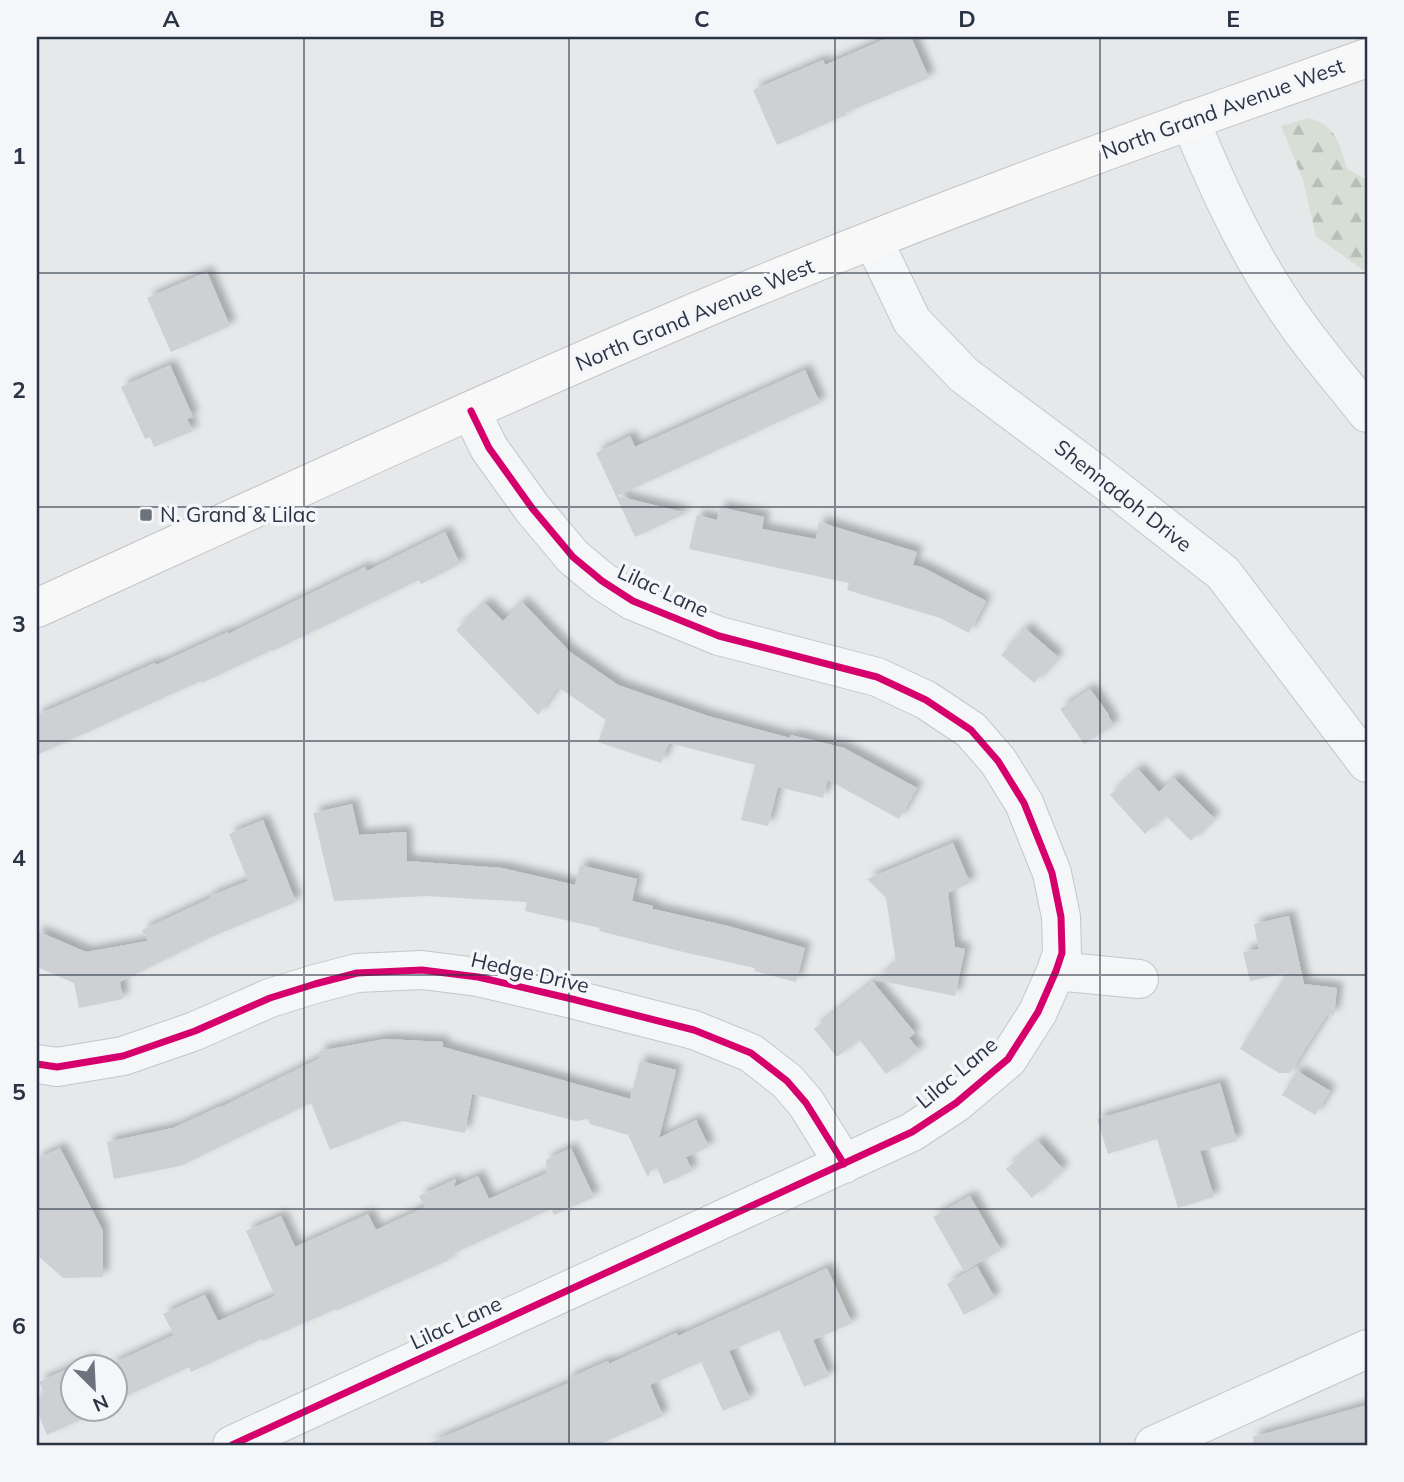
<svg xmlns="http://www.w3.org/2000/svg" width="1404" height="1482" viewBox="0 0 1404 1482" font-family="Mulish,sans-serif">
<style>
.forest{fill:url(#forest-firs)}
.building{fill:#ced0d3;filter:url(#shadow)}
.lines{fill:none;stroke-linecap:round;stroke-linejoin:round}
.minor-casing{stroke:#c4c6c8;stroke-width:40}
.major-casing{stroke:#c2c5c8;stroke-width:40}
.minor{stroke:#f5f6f7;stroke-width:38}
.major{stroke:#f8f8f8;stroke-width:38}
.cycleway-casing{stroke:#f4f6f9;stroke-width:11}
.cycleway{stroke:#d6006c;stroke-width:7}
.grid{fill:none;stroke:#2b3445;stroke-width:2;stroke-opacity:0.55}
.poi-dot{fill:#6c737f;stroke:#f4f6f9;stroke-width:2.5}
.labels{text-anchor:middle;stroke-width:7;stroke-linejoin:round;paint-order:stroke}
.street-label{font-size:21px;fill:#2b3445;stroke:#f4f6f9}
.poi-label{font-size:21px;fill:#2b3445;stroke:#f4f6f9;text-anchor:start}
.neatline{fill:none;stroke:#2b3445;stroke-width:2.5}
.grid-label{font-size:23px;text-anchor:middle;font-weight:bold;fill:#2b3445}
</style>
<defs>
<pattern id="forest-firs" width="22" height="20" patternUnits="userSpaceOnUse" patternTransform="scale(1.75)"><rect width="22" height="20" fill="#d6ded6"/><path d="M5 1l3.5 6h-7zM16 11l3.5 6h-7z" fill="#b8bfb9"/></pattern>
<filter id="shadow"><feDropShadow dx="6" dy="-6" stdDeviation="3.5" flood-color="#0004"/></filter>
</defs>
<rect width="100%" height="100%" fill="#e6e8ea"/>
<path class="forest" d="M1309 118C1337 126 1339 143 1347 169L1367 180V273L1316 236 1303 180 1281 126Z"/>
<path class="building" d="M890 37H911L929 78 845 113 846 115 777 145 753 90 823 60 825 65Z
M207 272 230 326 171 352 147 298Z
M170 365 193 417 187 419 193 431 154 447 150 437 145 439 121 387Z
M805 370 820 403 617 496 687 513 635 537 596 453 630 436 635 447Z
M720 507 764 517 762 529 816 539 819 522 917 552 913 565 924 568 986 601 969 633 940 618 847 590 849 583 689 549 697 515 717 520Z
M445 532 460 564 421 584 419 580 273 651 272 650 202 683 201 681 37 755V715L155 663 156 665 228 632V634L365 567 367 571Z
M522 602 570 652 618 685 708 716 790 738 791 735 844 748 917 788 899 819 828 780 823 798 778 787 768 826 741 820 755 765 669 743 661 763 598 742 606 720 558 687 538 715 456 630 485 603 503 621Z
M1025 628 1058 657 1034 683 1001 655Z
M1090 689 1109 715 1108 716 1114 725 1084 744 1060 709Z
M1138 769 1159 792 1174 778 1214 818 1191 841 1165 815 1145 834 1110 795Z
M352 804 359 835 406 832 407 861 502 868 575 885 580 865 637 879 632 901 653 906V909L728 926 805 948 796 982 754 971 755 968 679 951 599 931 600 928 525 911 527 902 426 896 334 901 313 813Z
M263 820 296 902 211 937 120 982 123 999 79 1008 74 983 37 967V931L86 952 148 941 142 930 211 898 210 896 248 881 229 834Z
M953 843 970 883 948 893 955 947 965 949 955 996 876 980 896 963 886 898 867 879Z
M1289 916 1304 984 1337 988 1334 1015 1327 1014 1290 1073H1279L1240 1049 1287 973 1250 981 1243 952 1259 949 1254 924Z
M873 982 915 1033 909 1038 919 1050 886 1074 859 1039 837 1057 814 1029Z
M385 1039 443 1042V1047L630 1099 640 1061 676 1070 659 1138 696 1120 709 1147 686 1157 692 1171 664 1184 657 1168 650 1172 648 1178 628 1135 590 1124 588 1119 576 1121 472 1094 465 1133 402 1121 330 1150 311 1103 180 1166 114 1179 107 1142 173 1128 221 1106V1107L320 1058 319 1051Z
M1297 1071 1330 1091 1315 1115 1282 1095Z
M1220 1083 1237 1141 1200 1151 1214 1197 1178 1208 1157 1139 1108 1154 1097 1119Z
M1038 1141 1063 1169 1032 1198 1006 1169Z
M60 1148 103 1231V1277L63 1278 37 1255V1159Z
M571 1148 594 1197 554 1215 551 1209 448 1256 449 1260 336 1311V1309L263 1341 262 1339 191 1372 189 1367 116 1401V1367H105L174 1335 163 1314 205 1295 218 1321 275 1296 246 1231 281 1216 295 1247 368 1214 376 1230 425 1207 419 1196 456 1179 454 1187 478 1176 489 1199 547 1173 546 1160Z
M970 1196 1001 1250 964 1271 933 1217Z
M977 1266 995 1298 964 1315 947 1284Z
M827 1268 852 1323 813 1340 829 1376 804 1387 779 1330 729 1351 750 1399 723 1411 701 1362 650 1385 663 1416 598 1445H425L569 1383 567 1379 608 1361 609 1364 676 1333 678 1336Z
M89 1359 93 1367H74V1409H99L88 1414 89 1416 47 1435 37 1411V1398L45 1395 39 1382Z
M1367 1405V1445H1254L1253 1437Z"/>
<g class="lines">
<defs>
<path id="minor" d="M1190 120C1219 191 1252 262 1297 324 1319 355 1344 383 1367 413
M873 240 912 321 964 375 1107 482 1223 573 1367 763
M1056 971 1139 979
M37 1064 57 1067 123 1056 195 1031 270 998 315 984 357 973 422 970 478 977 572 999 694 1030 751 1053 787 1081 806 1103 844 1164
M232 1445 912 1132 956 1103 1008 1059 1038 1012 1056 971 1062 953 1061 917 1052 873 1024 803 998 761 971 730 926 700 877 677 719 636 633 601 602 581 573 557 532 508 489 448 471 411
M1154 1445 1367 1349"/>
<path id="major" d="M37 608C250 511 462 412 677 320 904 223 1135 139 1367 58"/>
</defs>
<use href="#minor" class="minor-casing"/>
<use href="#major" class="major-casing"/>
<use href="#minor" class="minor"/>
<use href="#major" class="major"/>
<defs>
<path id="cycleway" d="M37 1064 57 1067 123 1056 195 1031 270 998 315 984 357 973 422 970 478 977 572 999 694 1030 751 1053 787 1081 806 1103 844 1164
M232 1445 912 1132 956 1103 1008 1059 1038 1012 1056 971 1062 953 1061 917 1052 873 1024 803 998 761 971 730 926 700 877 677 719 636 633 601 602 581 573 557 532 508 489 448 471 411"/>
</defs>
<use href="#cycleway" class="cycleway-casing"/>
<use href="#cycleway" class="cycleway"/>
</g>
<path class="grid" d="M304 37V1445M569 37V1445M835 37V1445M1100 37V1445M37 273H1367M37 507H1367M37 741H1367M37 975H1367M37 1209H1367"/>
<rect class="poi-dot" x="139" y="508" width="14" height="14" rx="3.5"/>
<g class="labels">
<g class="street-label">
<text transform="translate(1223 109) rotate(-20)" y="7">North Grand Avenue West</text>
<text transform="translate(695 315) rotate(-23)" y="7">North Grand Avenue West</text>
<text transform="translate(1123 496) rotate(38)" y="7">Shennadoh Drive</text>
<text transform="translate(663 591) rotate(25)" y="7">Lilac Lane</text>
<text transform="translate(530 973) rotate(13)" y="7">Hedge Drive</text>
<text transform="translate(957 1073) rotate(-40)" y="7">Lilac Lane</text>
<text transform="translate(456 1323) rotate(-25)" y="7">Lilac Lane</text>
</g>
<g class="poi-label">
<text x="160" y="522">N. Grand &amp; Lilac</text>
</g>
</g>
<rect width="1404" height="1482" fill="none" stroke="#f4f6f9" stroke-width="77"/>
<g transform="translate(94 1388) rotate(156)"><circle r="33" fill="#f4f6f9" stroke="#a4a8b1" stroke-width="2"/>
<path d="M0-5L12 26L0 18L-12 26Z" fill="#6c737f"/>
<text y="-10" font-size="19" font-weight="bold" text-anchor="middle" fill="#2b3445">N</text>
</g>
<rect x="38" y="38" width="1328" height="1406" class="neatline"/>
<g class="grid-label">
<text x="171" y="27">A</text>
<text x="437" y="27">B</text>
<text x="702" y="27">C</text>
<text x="967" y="27">D</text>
<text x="1233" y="27">E</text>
<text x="19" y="164">1</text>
<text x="19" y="398">2</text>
<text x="19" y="632">3</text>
<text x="19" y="866">4</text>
<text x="19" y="1100">5</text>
<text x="19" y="1334">6</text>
</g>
</svg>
